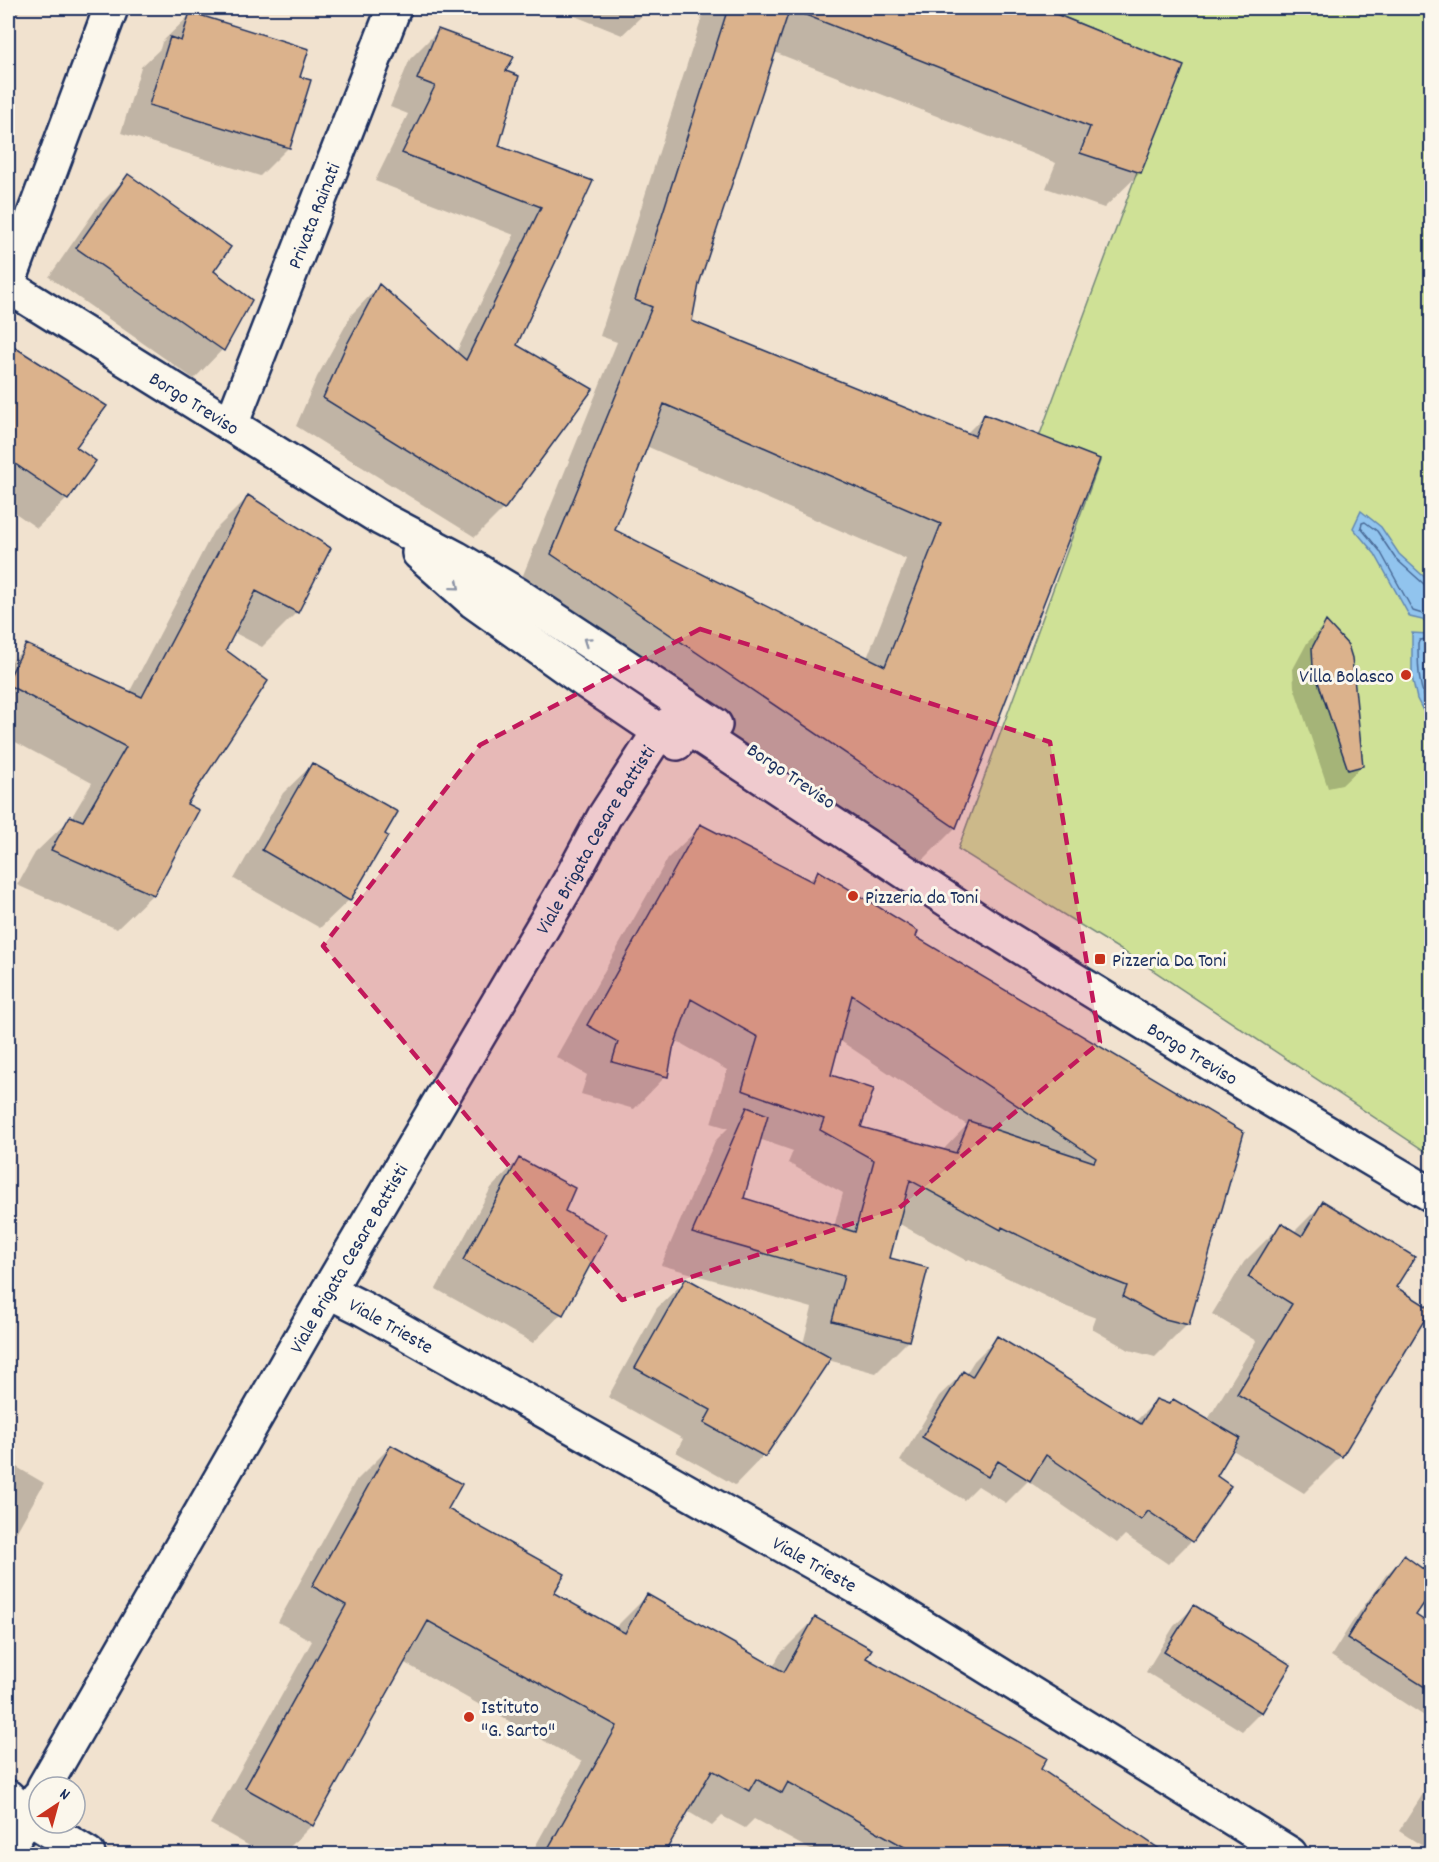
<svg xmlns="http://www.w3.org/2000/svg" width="1439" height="1862" viewBox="0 0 1439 1862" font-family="Dekko,sans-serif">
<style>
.green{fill:#cfe196;stroke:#75887a;stroke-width:1.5}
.water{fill:#91c4ee;stroke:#6288b4;stroke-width:1.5}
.shadow{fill:#0003;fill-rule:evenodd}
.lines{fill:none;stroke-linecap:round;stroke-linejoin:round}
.shore{stroke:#4a6b98;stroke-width:1.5}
.building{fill:#dbb28c;stroke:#1b2f5e;stroke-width:1.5;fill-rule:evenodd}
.minor-casing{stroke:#1b2f5e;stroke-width:38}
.minor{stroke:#fbf7ec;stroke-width:33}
.oneway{stroke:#8b93a5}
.marked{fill:#c2185b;fill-opacity:0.2;stroke:#c2185b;stroke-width:4.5;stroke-dasharray:12 8;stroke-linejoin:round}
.poi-dot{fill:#c8321e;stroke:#fbf7ec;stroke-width:2}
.labels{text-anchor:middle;stroke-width:6;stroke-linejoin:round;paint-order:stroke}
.street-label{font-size:20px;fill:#1b2f5e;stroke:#fbf7ec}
.poi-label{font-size:20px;fill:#1b2f5e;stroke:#fbf7ec;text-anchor:start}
</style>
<rect width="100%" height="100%" fill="#f1e2cf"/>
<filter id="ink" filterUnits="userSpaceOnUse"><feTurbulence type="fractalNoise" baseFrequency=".0167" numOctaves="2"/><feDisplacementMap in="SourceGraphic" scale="12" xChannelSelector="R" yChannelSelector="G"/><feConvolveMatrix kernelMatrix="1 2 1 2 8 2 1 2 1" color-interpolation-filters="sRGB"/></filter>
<g filter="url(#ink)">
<path class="green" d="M1042 8H1431V1155L1145 965 958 849 1100 461 1039 437 1177 64Z"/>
<path class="water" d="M1361 511 1381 527 1399 554 1431 583V726L1417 699 1412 677V633L1428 634 1427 621 1410 617 1375 554 1353 528Z"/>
<path class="shadow" d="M8 8H23L8 23Z
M311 8H328L324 11Z
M555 8H650L622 35Z
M705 8H1037L1182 67 1140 173 1104 208 1046 188 1056 163 774 52 698 283 690 322 966 434 984 416 1098 459 955 828 920 863 517 590 617 342 600 336ZM646 446 906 559 867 658 613 531Z
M191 14 298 78 309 81 288 148 260 176 121 133 141 67 160 49 162 42Z
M438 31 504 72 497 147 591 181 515 346 503 509 475 537 296 426 317 377 352 314 379 286 456 353 514 235 375 181 408 114 390 107 410 59Z
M128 176 212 272 250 300 222 350 194 379 49 277 99 205Z
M8 345 104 406 74 448 67 499 37 528 8 508Z
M248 497 297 612 262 647 233 632 224 650 185 804 153 894 117 929 17 885 35 853 71 818 92 783 8 738V665L27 646 129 693 213 532Z
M1326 623 1362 766 1342 785 1328 788 1294 687 1293 669 1307 643Z
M312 765 349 900 320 928 234 879 283 793Z
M701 826 809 881 818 872 914 938 1242 1133 1187 1325 1155 1357 1129 1350 1092 1329 1096 1318 1067 1307 969 1259 967 1261 898 1223 889 1259 908 1341 876 1373 828 1360 763 1456 735 1485 676 1452 683 1439 608 1397 657 1308 686 1280 803 1344 812 1308 661 1265 715 1141 728 1128 711 1123 727 1070 675 1040 666 1076 634 1109 581 1094 587 1075 556 1057 668 858ZM839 1040 967 1125 942 1151 859 1128 829 1076ZM759 1139 793 1151 788 1163 843 1193 834 1227 742 1199Z
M519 1159 563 1212 604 1235 561 1314 533 1343 436 1289 491 1188Z
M1324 1202 1394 1287 1430 1310 1341 1456 1304 1493 1231 1449 1215 1477 1191 1541 1168 1564 1125 1535 1117 1543 1028 1481 1006 1503 978 1486 964 1500 900 1461 939 1396 963 1373 966 1374 974 1361 997 1338 1135 1422 1156 1401 1207 1421 1256 1341 1212 1314 1244 1262 1281 1225 1293 1233Z
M391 1446 446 1509 552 1594 615 1628 647 1596 773 1667 780 1654 815 1619 864 1658 1039 1770 1156 1854H818L754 1819 745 1828 722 1816 712 1826 687 1811 662 1854H531L582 1762 403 1662 312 1825 283 1854H264L210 1824 312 1641 278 1622 355 1482Z
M8 1462 44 1483 8 1547Z
M1404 1557 1432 1577V1591L1413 1616 1432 1627V1711L1426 1717 1331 1656 1351 1624 1386 1575Z
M1194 1607 1261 1712 1242 1731 1146 1672 1174 1626Z
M1432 1780V1852L1399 1831Z"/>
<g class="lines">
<path class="shore" d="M1432 587 1425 585 1395 558 1377 531 1365 522 1362 523 1361 528 1380 551 1413 611 1432 617
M1432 638 1420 640 1418 643C1418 671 1418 688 1432 714"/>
</g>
<path class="building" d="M728 8H790L699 284 692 321 975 436 984 414 1100 459 956 828 551 554 652 307 635 300ZM664 404 941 524 885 666 615 530Z
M793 8H1041L1184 66 1141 173 1080 153 1090 127 793 10Z
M190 12 309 49 300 77 311 80 290 148 149 105 170 37 181 41Z
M438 29 514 57 506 71 519 76 499 146 593 181 517 345 593 389 504 510 323 398 345 348 379 284 466 360 541 207 402 153 435 86 417 79Z
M128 174 231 247 214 271 252 300 224 351 76 248Z
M8 343 107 406 76 447 96 461 68 500 8 459Z
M248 495 331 548 298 613 256 591 226 650 268 681 187 804 199 810 154 895 51 850 70 816 83 821 126 747 8 685V680L26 644 142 697Z
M1326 621 1348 645 1352 658 1363 766 1348 770 1313 667 1312 648Z
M312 763 398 812 385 834 388 836 350 901 262 850Z
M700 824 813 882 818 870 918 931 916 937 1244 1132 1189 1325 1161 1318 1123 1297 1127 1286 1099 1275 1002 1227 1001 1230 910 1180 890 1258 928 1268 909 1341 832 1321 844 1276 692 1233 747 1107 768 1115 744 1198 855 1232 874 1160 820 1130 824 1119 742 1090 758 1037 691 999 673 1049 668 1077 612 1062 618 1042 587 1025ZM852 995 1096 1158 1094 1162 969 1121 956 1153 861 1127 874 1089 831 1075Z
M519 1158 575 1188 565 1211 607 1234 563 1315 463 1260Z
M1323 1201 1415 1257 1396 1287 1431 1309 1342 1457 1237 1394 1292 1304 1248 1277 1281 1223 1302 1236Z
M686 1278 831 1358 765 1457 704 1423 711 1410 635 1368Z
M997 1336 1141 1424 1156 1399 1169 1404 1173 1399 1240 1438 1217 1476 1231 1486 1193 1542 1148 1511 1141 1520 1046 1455 1030 1481 998 1461 988 1477 922 1437 963 1371 972 1377Z
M391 1445 462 1484 448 1509 565 1574 554 1593 625 1633 647 1594 784 1672 815 1617 872 1649 866 1658 1047 1758 1041 1769 1167 1854H917L788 1782 782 1793 756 1779 749 1791 712 1770 664 1854H545L617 1726 428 1621 313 1826 245 1788 346 1605 312 1586Z
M1404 1555 1431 1575V1593L1416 1615 1431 1625V1691L1347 1638 1368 1604Z
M1194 1605 1291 1665 1262 1713 1164 1652Z"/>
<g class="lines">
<defs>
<g id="minor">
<path d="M8 284 111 8"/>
<path id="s1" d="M8 286 382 519 456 558 518 595 715 725"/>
<path id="s2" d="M231 425 394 8"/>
<path d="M419 553 473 601 585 681 677 743"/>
<path id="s3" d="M328 1291 360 1307 873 1596 1290 1854"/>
<path id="s4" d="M44 1787 328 1291 568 884 604 817 659 732 669 724 677 725 691 730 987 926 1231 1076 1432 1195"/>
<path d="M8 1797 26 1816 88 1854"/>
<path d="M8 1849 38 1797"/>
</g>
</defs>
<use href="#minor" class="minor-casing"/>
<use href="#minor" class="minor"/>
</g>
<defs><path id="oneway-chevron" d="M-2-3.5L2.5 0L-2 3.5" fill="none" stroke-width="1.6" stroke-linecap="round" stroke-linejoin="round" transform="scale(1.5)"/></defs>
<g class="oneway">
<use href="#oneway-chevron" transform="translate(456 586) rotate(40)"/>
<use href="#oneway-chevron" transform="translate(587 641) rotate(-145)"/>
</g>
</g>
<path class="marked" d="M700 629 1050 742 1100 1042 899 1208 622 1300 323 946 480 745Z"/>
<g class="poi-dot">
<circle cx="1406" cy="675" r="6"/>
<circle cx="853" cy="896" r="6"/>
<rect x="1094" y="953" width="12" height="12" rx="3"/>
<circle cx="469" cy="1717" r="6"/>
</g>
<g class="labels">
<g class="street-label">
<text dy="7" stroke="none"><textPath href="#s2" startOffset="225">Privata Rainati</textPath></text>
<text dy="7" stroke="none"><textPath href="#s1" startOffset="220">Borgo Treviso</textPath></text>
<text transform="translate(792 775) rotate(34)" y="7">Borgo Treviso</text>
<text dy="7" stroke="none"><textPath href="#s4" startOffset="1096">Viale Brigata Cesare Battisti</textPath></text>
<text dy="7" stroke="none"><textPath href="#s4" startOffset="1854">Borgo Treviso</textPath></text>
<text dy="7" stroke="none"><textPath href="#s4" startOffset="610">Viale Brigata Cesare Battisti</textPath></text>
<text dy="7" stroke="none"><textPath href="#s3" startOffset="72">Viale Trieste</textPath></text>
<text dy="7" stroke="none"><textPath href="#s3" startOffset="558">Viale Trieste</textPath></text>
</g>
<g class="poi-label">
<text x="1394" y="682" text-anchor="end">Villa Bolasco</text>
<text x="865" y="903">Pizzeria da Toni</text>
<text x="1112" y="966">Pizzeria Da Toni</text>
<text x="481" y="1713">Istituto<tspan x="481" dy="23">"G. Sarto"</tspan></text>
</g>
</g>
<rect width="1439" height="1862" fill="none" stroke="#fbf7ec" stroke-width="30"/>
<rect x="15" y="15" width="1409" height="1832" fill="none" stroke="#1b2f5e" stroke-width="2" filter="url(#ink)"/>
<g transform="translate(57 1805) rotate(36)"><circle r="28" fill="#fbf7ec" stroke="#a1a7b3" stroke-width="1.5"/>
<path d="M0-4.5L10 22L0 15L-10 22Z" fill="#c8321e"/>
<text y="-9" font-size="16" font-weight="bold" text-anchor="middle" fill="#1b2f5e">N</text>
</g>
</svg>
